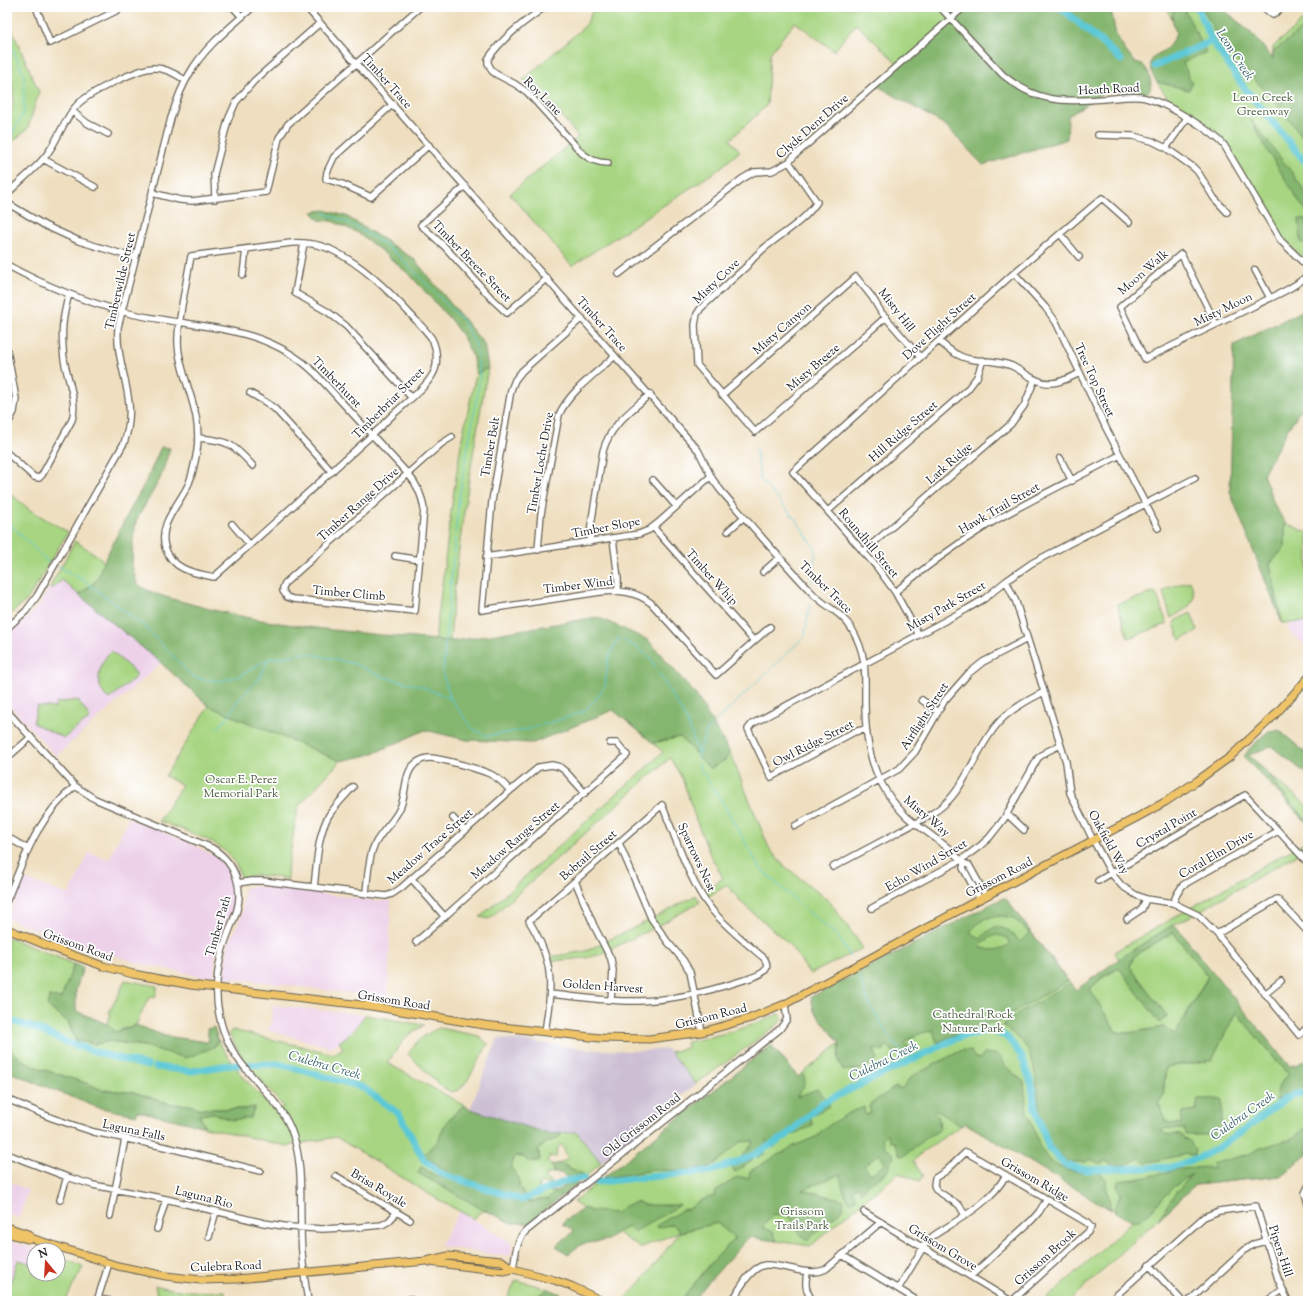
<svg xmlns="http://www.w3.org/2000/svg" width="1315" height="1308" viewBox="0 0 1315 1308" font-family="'Sorts Mill Goudy',serif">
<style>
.built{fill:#edd1e9}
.industrial{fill:#ccbfd4}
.green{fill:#a7d582;stroke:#62784f}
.forest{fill:#85b670;stroke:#506946;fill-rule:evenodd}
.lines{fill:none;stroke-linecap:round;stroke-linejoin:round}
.stream{stroke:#5dc8d6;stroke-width:1}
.river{stroke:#5dc8d6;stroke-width:7}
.minor-casing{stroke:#666055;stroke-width:8}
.major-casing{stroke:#666055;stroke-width:9}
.minor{stroke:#fff;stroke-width:5.5}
.major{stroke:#efc469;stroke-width:7}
.labels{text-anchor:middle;stroke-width:3.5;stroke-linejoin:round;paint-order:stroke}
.street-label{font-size:12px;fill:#1c1c1c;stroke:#fff}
.park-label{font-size:12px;fill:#4d5d40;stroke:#fff}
.water-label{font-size:13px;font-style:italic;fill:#366166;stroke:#fff}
</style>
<rect width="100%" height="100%" fill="#fff"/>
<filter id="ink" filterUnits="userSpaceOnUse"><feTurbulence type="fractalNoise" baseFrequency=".025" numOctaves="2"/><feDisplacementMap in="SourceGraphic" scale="8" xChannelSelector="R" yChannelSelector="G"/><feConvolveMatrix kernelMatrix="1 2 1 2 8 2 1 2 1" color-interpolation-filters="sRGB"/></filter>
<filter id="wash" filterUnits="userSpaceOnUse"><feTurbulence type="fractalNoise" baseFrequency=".012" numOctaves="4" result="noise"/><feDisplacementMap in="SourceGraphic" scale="16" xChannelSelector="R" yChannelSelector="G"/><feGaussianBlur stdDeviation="0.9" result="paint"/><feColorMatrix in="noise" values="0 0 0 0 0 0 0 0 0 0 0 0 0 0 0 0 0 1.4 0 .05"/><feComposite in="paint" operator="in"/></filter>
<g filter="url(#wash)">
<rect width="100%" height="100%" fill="#efdfc0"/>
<path class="built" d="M62 580 161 663 56 756 7 703V635L32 613 39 605 50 587 52 589Z
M1308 604V648L1287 629Z
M129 818 183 840 221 859 231 876 235 892 233 908 221 936 215 957 214 974 209 978 138 963 36 930 8 918 24 879 69 895 89 853 109 859Z
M257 886 380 901 391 900 388 998 224 977 228 944 239 922 243 911 244 888Z
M273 1005 365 1015 357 1026 344 1039 331 1047 267 1030 271 1026Z
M7 1181 28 1190 19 1218 7 1214Z
M460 1211 513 1244 510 1255 506 1256 439 1246Z
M7 1240 39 1250H34V1264L18 1260 7 1292Z"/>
<path class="industrial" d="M498 1038 597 1050 641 1051 667 1049 696 1084 601 1163 577 1132 549 1134 470 1109Z"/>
<path class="green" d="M7 7 13 32 39 92 28 128 7 147V122L13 106V89L7 64Z
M594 7H940L951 19 899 65 856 24 834 51 795 22 770 53 767 105 730 140 740 151 719 169 572 266 510 194 578 137 554 106 523 80 586 25Z
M1166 7H1221L1253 35 1273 59V47L1308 16V234L1301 242 1308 246V263L1285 241 1279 233 1223 139 1171 103 1157 82 1189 90 1174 66 1181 25 1173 12 1172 19Z
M488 368C472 458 456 549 450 641L435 640 453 496 462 438 476 374Z
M7 491 30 510 68 532 45 570 40 580 27 600 7 617Z
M1285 523 1308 533V622L1282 623 1270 564 1285 547Z
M75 541 101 558 103 563 97 580 79 595 62 580 52 589 50 587Z
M1190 581C1200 603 1189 607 1171 618L1163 592 1165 589Z
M1153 593 1157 595 1167 624 1128 638 1117 604Z
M1191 613 1198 631 1180 640 1174 624 1176 620Z
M111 651 136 673V677L109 699C93 687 98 664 111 651Z
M78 700 90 718 64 738 33 723 37 706 55 708 56 703Z
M209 706 340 761 298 807 287 871 288 879 257 875 241 878C238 870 235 860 228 854 212 838 180 829 159 821L182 785 165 776Z
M680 737 710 768 725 760 730 753 769 848 781 863 830 902 863 948 810 974 789 944 743 904 727 885 707 897 703 891 723 878 711 857 696 820 682 778 670 758 489 919 480 917 663 752 653 743Z
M1271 776 1308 806V822L1279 789Z
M1308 840V848L1184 920 1174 924 1119 959 1114 952Z
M696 895 700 902 665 922 599 955 585 958 552 961 550 957 586 951 660 915Z
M1006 899 1076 991 1161 1108 1158 1104 1163 1096 1166 1067 1212 1060 1236 1011 1284 1070 1290 1073 1279 1085 1308 1066V1154L1280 1176 1195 1185 1069 1301H1044L1133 1221 965 1123 928 1148 913 1161 923 1176 919 1181 899 1173 844 1217 811 1246 749 1237 786 1196 686 1229 640 1248 573 1202 771 1045 798 1077 840 1043 814 1011Z
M1173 932 1208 976 1175 1034 1163 1027 1129 1033 1116 1032 1090 990C1098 980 1107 974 1119 968L1160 1022 1167 1016 1130 967 1134 956Z
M7 937 74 964 61 1000 47 1006 68 1022 76 1041 96 1044 110 1041 144 1046 214 1047 218 1040C232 1067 253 1087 272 1109L284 1107 243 1059 229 1034 232 1030 334 1054 343 1048 339 1042C350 1035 358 1025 365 1015L424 1025 406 1037 387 1063 464 1105 446 1122 438 1141 424 1155 447 1171 449 1180 436 1176 421 1167 442 1187 491 1212 483 1211 479 1213 474 1219 437 1199 336 1137 287 1146 205 1127 199 1115 213 1113 232 1120 255 1107 245 1109H201L190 1106 170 1104 133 1092 102 1090 89 1084 41 1069 22 1060 7 1047Z
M125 980 157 986V990L155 998 149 997 136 1025 115 1032 107 1024 111 1014 109 1013 115 1000 117 999Z
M778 1014H780L782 1017V1020L777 1025 696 1084 670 1052 687 1048 686 1042C718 1036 748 1028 778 1014Z
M439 1028 479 1036 488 1044 467 1081 459 1090 451 1092 441 1086 408 1054C416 1041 425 1034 439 1028Z
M577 1132 601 1163 586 1176 560 1163 568 1158 561 1144 558 1148 556 1157 550 1156 547 1161 552 1165 553 1173 546 1175V1178L551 1183 549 1185 542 1182 538 1187 545 1191 555 1192 548 1199 529 1202 519 1187V1178L511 1168 515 1156 540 1160 538 1150 546 1143 558 1138 562 1133Z
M717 1223 736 1239 712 1262 680 1301H623L641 1282 680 1232Z
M58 1256 83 1267 65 1301H7V1292L18 1260 34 1264V1274H58Z
M516 1280 549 1289 529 1301H506Z
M155 1285C178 1292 201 1292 225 1291L226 1301H158Z"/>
<path class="forest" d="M940 7H1108C1114 13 1113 28 1117 37 1121 44 1128 55 1133 60 1136 63 1142 63 1144 66 1150 73 1155 88 1146 94L1117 92 1103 93 1068 116 1067 139 983 165 945 125 876 85 951 19Z
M1174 7H1183L1206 52 1183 63 1192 83 1189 90 1157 82C1152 75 1147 63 1155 56 1157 54 1161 53 1163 51 1170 47 1173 40 1176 33L1172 19Z
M1202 7H1221L1253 35 1273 59V52L1308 24V143L1270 96 1239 63 1215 32Z
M1250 119 1290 170 1308 196V212L1301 205 1269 153Z
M324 210 346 216 414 259 484 344 488 368 476 374 472 355 463 337 450 319 411 276 379 249 358 233 332 221 319 220 312 212Z
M1299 219H1308V246L1301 242Z
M1308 308V400L1289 427 1263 474 1274 504 1285 523V547L1270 564 1282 623 1230 492 1234 345Z
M161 447 170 448 160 479 136 521 133 540 132 566 137 584C153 595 173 599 191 604 271 627 353 632 435 640L455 641 597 617 648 640 696 695 730 753 725 760 710 769 680 737 653 743 613 710 533 743 467 740 425 730 379 751 364 756 340 761 209 706 161 663 79 595 97 580 103 563 123 523 147 479Z
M1279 730 1308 755V775L1271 746 1249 755 1271 776 1279 789 1299 811 1308 824 1244 757 1249 749 1266 733Z
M1003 898 1006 899 1068 981 997 1022 978 1025 961 1033 951 1036 937 1043 933 1030C920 1034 914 1034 904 1044L910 1047 911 1051 908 1054 901 1049 893 1052 889 1047 885 1046 883 1051 874 1048 877 1059C867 1069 856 1071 843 1070L838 1058 840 1043 814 1011 811 997ZM1002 916 1013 918 1030 933 1021 942 1008 930 996 926 987 932 980 939 970 932C981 919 986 917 1002 916ZM997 935 1006 937 1010 944C1001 950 991 952 981 947L980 944C986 941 991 936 997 935Z
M1174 924 1289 1066 1298 1064 1308 1059V1085C1298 1087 1285 1097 1275 1101L1279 1085 1289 1073 1284 1070 1236 1012 1212 1060 1166 1067 1163 1096 1158 1104 1168 1123 1181 1124 1183 1112 1196 1110 1198 1099H1222V1135H1186L1185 1129H1172L1166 1128 1161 1132 1166 1134 1182 1135 1184 1139 1190 1141 1195 1150 1194 1155 1191 1156 1186 1154 1146 1163 1140 1158C1127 1165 1118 1169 1105 1161L1100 1164 1090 1159 1086 1162H1068C1062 1156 1053 1150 1049 1142 1033 1112 1043 1072 1024 1044 1020 1037 1010 1032 1003 1026L1006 1021 1070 983 1076 990 1119 959ZM1173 932 1208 977 1175 1034 1164 1027 1129 1033 1116 1032 1090 989C1098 980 1107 973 1119 968L1160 1023 1167 1016 1130 967 1134 956Z
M74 964 83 967 76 990V1011L107 1024 115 1032 136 1025 165 1036 207 1042 209 1041 207 1029 214 1027 218 1040 214 1047 186 1058 144 1046 110 1041 96 1044 76 1041 68 1022 47 1006 49 996 61 999Z
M771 1045 798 1077 802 1073C809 1084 801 1088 797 1097L817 1089 829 1102V1106L811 1116 812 1125C800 1135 786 1132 774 1148L766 1140 765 1153 758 1158 757 1155 754 1156 752 1161C746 1163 741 1169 735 1172L732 1167 751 1146 753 1141 740 1142 719 1161 709 1167 679 1171 655 1170 603 1178Z
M7 1047 22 1060 41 1069 89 1084 102 1090 133 1092 170 1104 190 1105 201 1109H245L255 1107 250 1118 232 1120 213 1113 199 1115 205 1127 138 1111 136 1115 96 1107 7 1071Z
M962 1050 971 1051 974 1057 980 1059 985 1053 994 1054 1001 1057 1006 1067 1024 1082 1027 1113 1032 1123 1040 1147 1048 1159 1054 1164 1066 1170 1081 1172 1086 1169 1095 1168 1107 1180 1106 1184 1111 1210 965 1123 961 1126 935 1109 934 1111 938 1115 940 1128 937 1132 928 1136 905 1155 900 1156 894 1142 890 1141 887 1133 882 1138 885 1148 893 1153 894 1158 890 1162V1167C888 1169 886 1172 883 1175 878 1180 868 1180 865 1189L861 1192 859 1186 852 1190 855 1196V1200L850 1202C843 1193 841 1184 841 1174L802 1190 844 1200 843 1209 807 1240 798 1232 792 1219 787 1216 774 1214 762 1227 773 1232 777 1241 749 1237 698 1294 704 1301H699L695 1298 693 1301H680L712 1262 735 1238 717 1223 680 1232 673 1224 657 1228 656 1226 682 1210 691 1208C697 1200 705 1199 714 1196L717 1190 738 1177 749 1178 750 1171 794 1146 818 1136 822 1130 847 1114 864 1106 865 1115 871 1113 869 1107 872 1103 895 1087 902 1089 911 1077ZM879 1154 886 1163 871 1174 864 1166Z
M464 1105 470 1109 549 1134 562 1133 558 1138 546 1143 538 1150 540 1160 530 1163 522 1156H515L511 1168 519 1178V1187L529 1202 548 1199 555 1192 568 1184V1177L561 1173H553L552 1165 560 1163 586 1176 529 1223H511L473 1204 418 1173 421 1167 436 1176 449 1179 446 1171 423 1155 438 1141 446 1122Z
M1308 1126V1154L1280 1176 1195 1185 1157 1221 1174 1195 1192 1174 1174 1186 1145 1217 1133 1222 1114 1211 1121 1193 1117 1188 1119 1181 1147 1177 1179 1169 1208 1167 1214 1170V1166L1212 1164 1249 1154 1261 1148 1293 1138Z
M637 1202 645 1205H680L634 1232 628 1227 617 1232 608 1240 582 1244 568 1254 556 1246 574 1231 563 1224 565 1220 585 1208 591 1211 617 1213 624 1206Z
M549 1289 561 1294 559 1301H529Z"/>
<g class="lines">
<path class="stream" d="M7 31 8 38 24 75V111L13 133 7 139
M324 213 349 223 373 237 397 254 462 320 476 345 480 379 459 497 445 642 443 675 451 699
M756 448 760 479 797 521 816 550 812 583
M7 521 48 562 53 564
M56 565 83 580 144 626 192 676 204 680 220 681 240 676 268 659 307 653 355 664 383 677 421 686 451 699 473 729 487 736 529 729 562 719 584 711 596 699 605 686 608 659 618 638C630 644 640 648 650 658L687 721 698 753 699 767 720 798 760 868 805 909 838 936 850 957
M217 729 233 710 238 700 260 677 268 661
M698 753 707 730 805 636 810 601
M860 978 867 1000 891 1040 906 1056 915 1059"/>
<path class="river" d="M1060 7C1080 25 1102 41 1121 60
M1197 7 1212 41 1243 86 1308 165
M1155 66 1212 41
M7 1020 32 1027 69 1043 106 1055 148 1066
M156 1067 192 1071 229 1065 279 1064 362 1087 399 1114 424 1160 442 1174 522 1200 566 1181 584 1178
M596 1182 711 1171 748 1158 785 1137 822 1103 959 1037 990 1030 1007 1037 1021 1055 1032 1085 1035 1108 1049 1148 1065 1165 1087 1170 1172 1167 1198 1158 1218 1148 1244 1130 1282 1101 1295 1094 1308 1093"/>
</g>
</g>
<g filter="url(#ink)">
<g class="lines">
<defs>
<path id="minor" d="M36 7 50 43 61 38 124 7
M233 7 242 17
M306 7 698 450 713 480 722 492C752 526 782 561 813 594 827 608 842 612 853 631 867 656 865 674 865 701 865 747 873 784 907 817 915 824 923 829 931 835 938 840 944 845 951 850 957 856 961 863 969 865L986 896
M545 7C525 21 502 38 488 59V63L492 71 496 74 515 84 527 92 582 153C590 160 598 163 608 163
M940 7 1003 75C1037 103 1062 102 1104 99 1116 98 1128 96 1140 97 1161 99 1211 130 1224 145L1281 241 1308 267
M1263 7 1273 15 1282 7
M393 104 334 157 327 172 326 179 342 184 371 197 429 145
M72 111 87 123 108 134
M1098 135 1133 136 1152 141 1166 148 1193 167 1198 172 1214 198 1227 212
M1166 148 1187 118
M43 159 95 187
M789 162 817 202C799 229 766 240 747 266L701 308 697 314 695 325 697 365 755 432 886 317
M465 186 421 225 445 247 493 300 507 313 547 278
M152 193 180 200 192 201 266 192 279 138 288 124 420 7
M7 194C19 182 33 171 44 158 58 142 63 119 78 104 89 93 140 67 155 68 166 68 176 74 185 80
M215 199 214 174 228 120 236 102 254 81 320 23
M7 203 46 226 79 241 135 258
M1060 234 1079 257
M291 243C304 242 318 244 330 249 362 264 389 291 412 316 419 324 427 331 432 339 436 347 437 358 436 366 432 387 395 409 381 427L214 577C194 573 172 570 165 547 158 523 180 504 189 483 193 473 195 462 197 451 202 411 185 389 179 353 176 337 180 320 182 305 185 289 188 272 191 256Z
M304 243 295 293 328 312 346 326 411 397
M7 265C45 286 86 302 128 313 194 329 262 322 315 373L408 474C417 484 422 495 424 509L415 611 293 599 287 597 283 591V588L285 583 441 444 452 437
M1255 270 1270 298
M1014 273 1045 307 1056 322 1106 428 1158 528
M619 274 742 179 754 172 772 171 789 162 794 156 964 7
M243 275 246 249
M582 318 522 371 515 380 511 390 492 501 482 610 600 592C620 590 635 591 651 603L716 675 770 627
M1216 324 1181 254 1120 307 1145 359C1180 342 1215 325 1250 308 1269 298 1292 290 1308 275
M939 341C950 351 961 359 976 360 989 361 1000 361 1012 366 1024 372 1037 384 1051 383 1061 383 1071 377 1080 373
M7 350 16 399 14 412 7 425
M250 393 267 403 275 409 332 472
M722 395 856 277 872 297 881 312 920 357
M198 438C228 440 233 444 253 466
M7 453 34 477 39 478 42 475 72 420C78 401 67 379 64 359 61 333 62 319 69 294
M1060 458 1072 481
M653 480 676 506
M828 511 967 390 977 377 983 360
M232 524 250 545
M653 527 754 641
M728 531 744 517
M613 539 618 578V590
M590 542 591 525 603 451C610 425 631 411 650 394
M538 550 541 514 559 415C568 393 597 372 615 356
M863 552 1011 424 1024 406 1035 379
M395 556 420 560
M486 557 639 534 649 530 658 523 711 476
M763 572 780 557
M1006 581 1016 602 1066 762 1070 793 1093 840 1111 873 1122 886 1136 895 1146 899 1173 903 1198 915 1217 934 1299 1035 1308 1027
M895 592C924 568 954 546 986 526 1029 500 1075 479 1120 455
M7 628 26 611 37 596 124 443C140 398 115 369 118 327L171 118C176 102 181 87 190 73 205 46 231 27 253 7
M919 635 895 592 876 566 793 472 1014 273 1102 198 1129 222
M922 700 938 712
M7 711 75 786 95 799 212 848C236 863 245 889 235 916 230 929 224 942 221 956 211 996 218 1037 246 1069 263 1090 285 1109 293 1135 303 1164 300 1196 301 1226 301 1250 304 1277 308 1301
M866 729 854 732 771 777 748 729 752 724 967 609 984 599 1006 581 1032 563 1195 478
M7 758 31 737
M1007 814 1024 830
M453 818 465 831
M795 826 899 769 915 752 945 700 968 674 983 662 1027 639
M7 837 28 849
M619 843 651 918 667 941 683 960 690 972 702 1032
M964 864 963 868 980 899
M833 867C854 856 876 844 897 833 915 823 934 815 948 801 959 790 966 776 973 763 994 723 1003 712 1044 692
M411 878 445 917
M575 881 594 926 611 959 613 970 611 1000
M1098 881 1245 795 1308 863
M238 883 251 881H263L386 896 392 894 401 888 510 791 539 767 552 765 560 767 566 772 585 793
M314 887C317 864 317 836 329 815 336 805 345 796 353 787
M366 894C367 880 368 865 372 851 377 834 393 824 400 808 407 794 403 773 416 763 420 760 425 758 430 758 440 758 483 770 492 775 499 779 505 784 510 791
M7 900C26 854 36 820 75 786
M1173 903 1177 894 1183 885 1278 831
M872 908 961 860 980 846 989 838 1004 819 1038 758 1046 752 1060 745
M1127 919 1142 909 1146 899
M1217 934 1277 899 1308 932
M416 942 627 755 617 743H610
M1265 994 1281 981
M545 1032C552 985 555 963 529 921L662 805C676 838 689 882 712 910 727 928 746 943 764 958 766 961 768 965 766 969 763 975 750 978 744 980 710 991 675 1000 639 1001 609 1002 579 997 550 994
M7 1099 52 1118 94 1132 170 1148 260 1171
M7 1154 67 1177 93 1185 166 1199 264 1223 290 1227 322 1229 361 1227 382 1225 389 1221 397 1212
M336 1176 410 1220
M1308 1187 1305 1193 1308 1204
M60 1200 67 1177
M864 1212 1011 1301
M965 1215 959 1205 936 1190 934 1185 935 1178 946 1171 966 1152 1086 1222 1091 1227 1088 1232 1012 1301
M110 1216 125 1139
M157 1229 166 1199
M209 1237 216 1211
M842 1255 918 1301
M1149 1265 1182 1301
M513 1269C515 1256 516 1241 526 1231L780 1029 787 1019 785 1004
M807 1272C805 1284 805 1291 813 1301
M971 1276 1032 1220 1039 1212 1047 1199
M898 1289 927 1241 933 1236C959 1219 991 1203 1006 1175
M735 1296 744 1301
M99 1299 110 1301
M410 1299V1301
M97 1301 109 1263
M733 1301C738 1290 751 1267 765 1265 776 1264 790 1269 802 1271 811 1272 818 1273 826 1269L881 1222
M1110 1301 1204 1217 1219 1211 1256 1206 1278 1279 1288 1301
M1189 1301 1246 1249 1254 1244 1266 1241
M1267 1301 1282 1290"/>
<path id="major" d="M7 929 53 948 103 966 133 974 191 985 371 1006 484 1025 600 1038 649 1039 702 1032 751 1018 785 1004 980 899 1136 818 1165 802 1197 781 1230 757 1274 716 1308 678
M7 1227 28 1234 31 1238
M7 1233 27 1239 31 1238 118 1266 166 1276 201 1280 237 1279 426 1261 448 1256 502 1261 513 1269 554 1280 571 1286 602 1301
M430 1262 503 1271 513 1269"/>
</defs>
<use href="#minor" class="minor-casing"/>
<use href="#major" class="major-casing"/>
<use href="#minor" class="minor"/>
<use href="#major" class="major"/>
</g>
</g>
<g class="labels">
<g class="street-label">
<text transform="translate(387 81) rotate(48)" y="4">Timber Trace</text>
<text transform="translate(1109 89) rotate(-3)" y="4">Heath Road</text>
<text transform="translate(543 96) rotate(45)" y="4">Roy Lane</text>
<text transform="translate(812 126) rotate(-41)" y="4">Clyde Dent Drive</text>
<text transform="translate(472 261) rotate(46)" y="4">Timber Breeze Street</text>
<text transform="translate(1143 272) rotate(-41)" y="4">Moon Walk</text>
<text transform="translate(120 281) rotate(-77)" y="4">Timberwilde Street</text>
<text transform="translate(716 281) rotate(-44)" y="4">Misty Cove</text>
<text transform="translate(1223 309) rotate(-26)" y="4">Misty Moon</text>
<text transform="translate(897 310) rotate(52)" y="4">Misty Hill</text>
<text transform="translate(602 324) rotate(48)" y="4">Timber Trace</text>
<text transform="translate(939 326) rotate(-42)" y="4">Dove Flight Street</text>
<text transform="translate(782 328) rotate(-41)" y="4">Misty Canyon</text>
<text transform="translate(813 367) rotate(-41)" y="4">Misty Breeze</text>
<text transform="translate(1095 380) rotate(65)" y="4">Tree Top Street</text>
<text transform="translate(337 382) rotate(46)" y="4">Timberhurst</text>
<text transform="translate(388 403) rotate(-45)" y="4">Timberbriar Street</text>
<text transform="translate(903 431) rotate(-41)" y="4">Hill Ridge Street</text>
<text transform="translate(490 447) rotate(-80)" y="4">Timber Belt</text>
<text transform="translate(540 463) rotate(-80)" y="4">Timber Loche Drive</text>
<text transform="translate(949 463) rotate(-41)" y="4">Lark Ridge</text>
<text transform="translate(358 504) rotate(-42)" y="4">Timber Range Drive</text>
<text transform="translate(999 508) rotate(-30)" y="4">Hawk Trail Street</text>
<text transform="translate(606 527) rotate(-11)" y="4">Timber Slope</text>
<text transform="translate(869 543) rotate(50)" y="4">Roundhill Street</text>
<text transform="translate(712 577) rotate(48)" y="4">Timber Whip</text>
<text transform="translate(578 585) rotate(-7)" y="4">Timber Wind</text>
<text transform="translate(826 587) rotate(44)" y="4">Timber Trace</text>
<text transform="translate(349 593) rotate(5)" y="4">Timber Climb</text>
<text transform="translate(946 606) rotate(-30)" y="4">Misty Park Street</text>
<text transform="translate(924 716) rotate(-57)" y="4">Airflight Street</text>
<text transform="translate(813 743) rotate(-27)" y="4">Owl Ridge Street</text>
<text transform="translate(927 816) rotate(40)" y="4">Misty Way</text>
<text transform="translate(1166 828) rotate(-30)" y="4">Crystal Point</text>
<text transform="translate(515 840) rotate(-41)" y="4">Meadow Range Street</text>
<text transform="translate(1109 842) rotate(61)" y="4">Oakfield Way</text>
<text transform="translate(430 846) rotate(-41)" y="4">Meadow Trace Street</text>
<text transform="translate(1216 854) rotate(-30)" y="4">Coral Elm Drive</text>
<text transform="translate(588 855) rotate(-41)" y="4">Bobtail Street</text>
<text transform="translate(697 857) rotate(65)" y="4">Sparrows Nest</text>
<text transform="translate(926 865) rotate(-30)" y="4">Echo Wind Street</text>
<text transform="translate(999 877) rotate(-27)" y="4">Grissom Road</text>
<text transform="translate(218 926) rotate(-74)" y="4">Timber Path</text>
<text transform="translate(78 945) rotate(20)" y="4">Grissom Road</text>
<text transform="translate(603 986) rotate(4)" y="4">Golden Harvest</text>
<text transform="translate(394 1000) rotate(9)" y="4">Grissom Road</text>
<text transform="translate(711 1016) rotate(-14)" y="4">Grissom Road</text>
<text transform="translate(641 1125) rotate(-38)" y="4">Old Grissom Road</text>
<text transform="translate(134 1130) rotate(12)" y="4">Laguna Falls</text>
<text transform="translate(1035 1179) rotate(30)" y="4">Grissom Ridge</text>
<text transform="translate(379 1188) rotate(31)" y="4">Brisa Royale</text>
<text transform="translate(204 1197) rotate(14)" y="4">Laguna Rio</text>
<text transform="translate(943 1247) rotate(31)" y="4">Grissom Grove</text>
<text transform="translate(1281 1251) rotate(72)" y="4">Pipers Hill</text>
<text transform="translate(1045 1257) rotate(-42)" y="4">Grissom Brook</text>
<text transform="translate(226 1266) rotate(-2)" y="4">Culebra Road</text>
</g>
<g class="park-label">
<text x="1263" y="101">Leon Creek<tspan x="1263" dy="14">Greenway</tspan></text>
<text x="241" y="783">Oscar E. Perez<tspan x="241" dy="14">Memorial Park</tspan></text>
<text x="973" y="1018">Cathedral Rock<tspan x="973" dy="14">Nature Park</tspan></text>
<text x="802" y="1215">Grissom<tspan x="802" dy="14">Trails Park</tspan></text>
</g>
<g class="water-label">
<text transform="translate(1236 54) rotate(57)" y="5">Leon Creek</text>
<text transform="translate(883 1060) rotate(-26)" y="5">Culebra Creek</text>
<text transform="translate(325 1064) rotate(16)" y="5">Culebra Creek</text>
<text transform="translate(1242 1115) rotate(-35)" y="5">Culebra Creek</text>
</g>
</g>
<rect width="1315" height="1308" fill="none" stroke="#fff" stroke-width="24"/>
<g transform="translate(46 1262) rotate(342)"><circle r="19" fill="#ffffff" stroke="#a4a4a4"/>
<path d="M0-3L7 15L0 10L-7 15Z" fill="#c8321e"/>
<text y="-6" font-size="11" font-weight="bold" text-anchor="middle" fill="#1c1c1c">N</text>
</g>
</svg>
